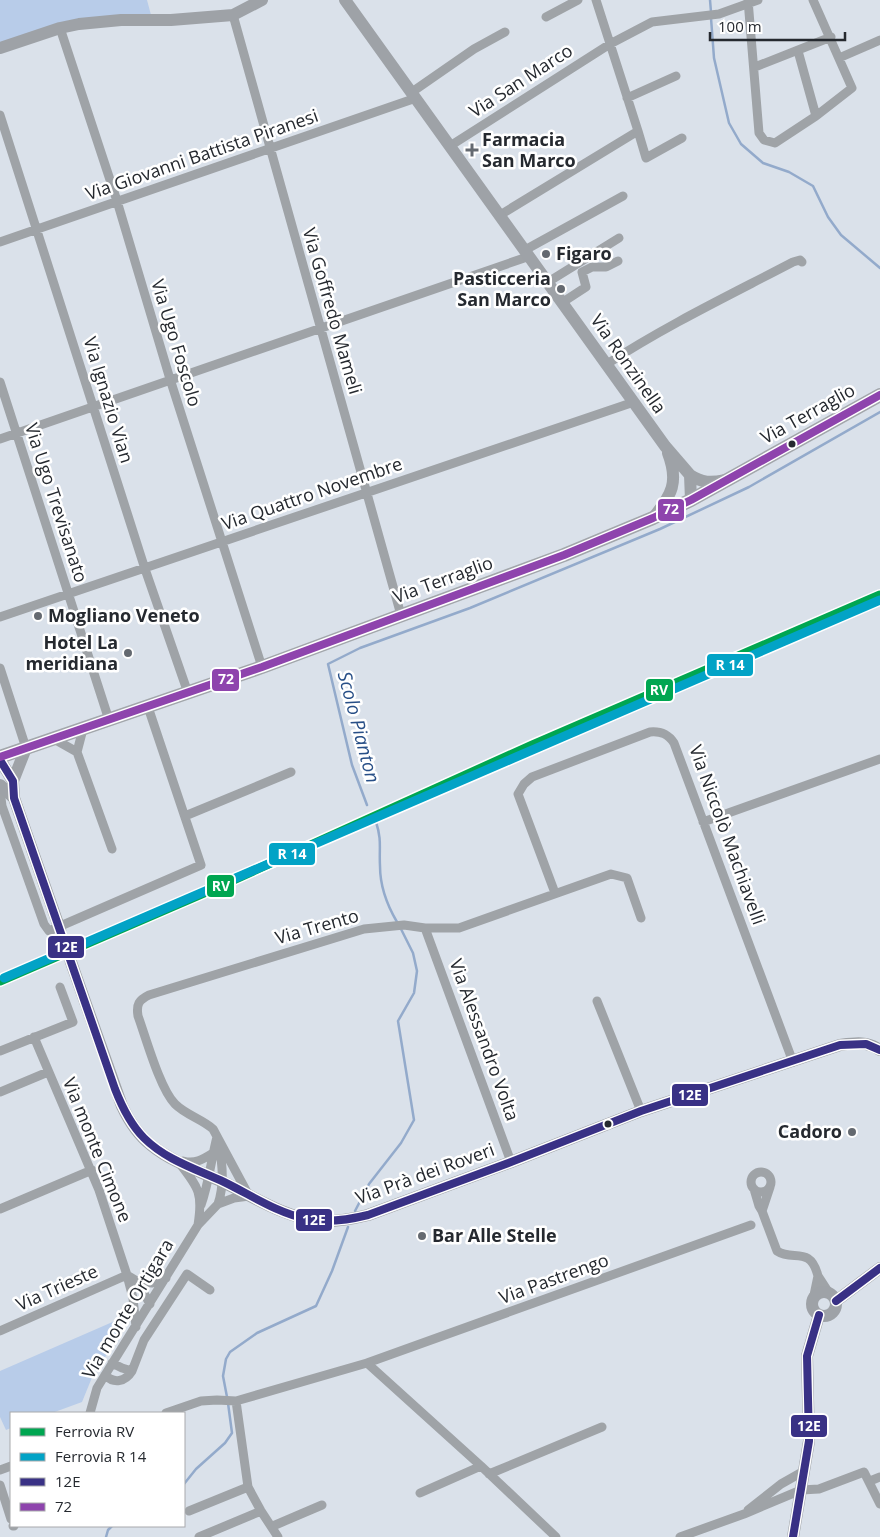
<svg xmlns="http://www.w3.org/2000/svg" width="880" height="1537" viewBox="0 0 880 1537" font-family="'Open Sans',sans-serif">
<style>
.green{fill:#b8cce9}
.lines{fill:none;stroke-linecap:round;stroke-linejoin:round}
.stream{stroke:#93aacb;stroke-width:2.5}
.secondary-tunnel{stroke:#b6bcc5;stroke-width:12;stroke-dasharray:12 6;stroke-linecap:butt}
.street{stroke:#9fa3a7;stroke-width:9}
.secondary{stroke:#9ea2a7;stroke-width:12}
.primary{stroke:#a2a6ab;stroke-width:14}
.bus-1-casing{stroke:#fff;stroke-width:11}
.bus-2-casing{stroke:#fff;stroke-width:11}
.bus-1{stroke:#393185;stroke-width:8}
.bus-2{stroke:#8e44ad;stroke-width:8}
.rail-1-casing{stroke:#fff;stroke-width:12}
.rail-2-casing{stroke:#fff;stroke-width:12}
.rail-1{stroke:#00a651;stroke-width:9}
.rail-2{stroke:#02a3c6;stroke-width:9}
.poi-dot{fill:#646970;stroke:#fff;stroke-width:2}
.bus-dot{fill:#25292f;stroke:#fff;stroke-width:2}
.labels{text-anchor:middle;stroke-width:5;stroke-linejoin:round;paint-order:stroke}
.street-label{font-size:18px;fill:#25292f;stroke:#fff}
.poi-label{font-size:18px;font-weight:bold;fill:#25292f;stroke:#fff;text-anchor:start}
.water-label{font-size:19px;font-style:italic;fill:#284f87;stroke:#fff}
.line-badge{stroke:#fff;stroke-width:2}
.badge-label{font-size:14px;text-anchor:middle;font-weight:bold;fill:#fff}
</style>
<rect width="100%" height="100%" fill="#dae1ea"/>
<path class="green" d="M0 0H147L151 15 0 43Z
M124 1317 120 1335 93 1375 82 1402 52 1413H11V1428L6 1430 0 1417V1371Z"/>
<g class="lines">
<path class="stream" d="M710 0 711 12
M711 18 714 58 729 123 741 144 763 163 789 172 813 186 828 217 841 235 880 268
M367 805 352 765 328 664 360 648 470 608 660 529 749 487 880 412
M376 822C382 840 379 848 380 866 380 886 387 905 397 922
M355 1211 369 1184 401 1143 414 1120 398 1021 414 993 417 971 413 953 400 927
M227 1397 223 1376 226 1359 230 1352 257 1333 316 1306 332 1271 348 1227
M184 1484 196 1469 225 1443 232 1433 228 1403
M106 1537 108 1530 112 1526"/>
<path class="secondary-tunnel" d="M57 921 71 962"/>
<path class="street" d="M748 0 759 133 764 140 775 143 816 116 852 88 813 0
M233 15 401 615
M546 17 578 0
M60 28 117 201 170 379 262 667
M798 51 816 116
M839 58 880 40
M755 67 831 37
M412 92 474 49 505 32
M627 98 676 76
M0 115 145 569 188 693
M638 131 646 158 682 138
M450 146 610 44 652 22 719 14 758 0
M500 215 638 131 596 0
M0 242 416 98
M525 250 623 196
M548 282 619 238
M563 302 586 287 582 272 592 267H606L618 261
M607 364C667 325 730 295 793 262L800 260 802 262
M0 382 109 720
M0 439 530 256
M0 617 634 402
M0 668 26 748
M83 729 77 752 112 849
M54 739 77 752
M0 790 2 806 44 924 49 931 201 865 148 707
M185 816 291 772
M703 822 880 759
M555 893 518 794 524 784 532 777 650 732C661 731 668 734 674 743L793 1062
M425 928 511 1162
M597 1001 641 1111
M34 1037 99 1190 127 1275 133 1298 136 1327
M0 1051 73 1022 60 987
M0 1092 48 1072
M183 1161C195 1164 202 1160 213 1153
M180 1164C199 1188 203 1194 198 1225
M751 1182a10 10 0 1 1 20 0a10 10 0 1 1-20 0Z
M754 1189 759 1206 762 1211 770 1187
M218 1204C224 1186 223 1166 219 1147
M201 1205C209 1183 211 1160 217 1137
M0 1209 92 1170
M762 1211 777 1251C793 1262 810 1245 818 1276
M127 1275 137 1281 150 1304
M137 1281 152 1283 166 1278
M813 1300 818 1276 829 1293
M0 1331 127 1275
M367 1363 751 1225
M132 1371 144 1340 187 1274 210 1290
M105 1375C114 1384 125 1382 132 1371L122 1368 112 1363
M236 1401 248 1487 261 1511 278 1537
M90 1413 97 1388 198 1225 218 1204 234 1198 249 1196 213 1129C202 1119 186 1115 175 1104 160 1089 146 1038 138 1016 136 1004 139 1000 149 995L364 929 404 925 425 928H459L611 874 627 878 641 918
M166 1413 201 1401 217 1400 236 1401 367 1363 481 1466 556 1537
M0 1470 11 1466
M489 1474 602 1427
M870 1481 880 1477
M0 1485 11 1519
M420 1493 481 1466
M748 1510 781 1484 804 1471
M189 1511 248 1487
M13 1526H14
M273 1526 322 1505
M199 1537 261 1511
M680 1537 744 1514 801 1490 819 1489 864 1472 880 1504"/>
<path class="secondary" d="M345 0 665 446 690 475 691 500
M0 48 60 28 79 24 121 20H171L233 15 262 0
M690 475C702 483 711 483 725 480
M653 518C672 495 679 482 668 453
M0 760 13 781 14 798 57 921
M13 781 26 748
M0 785 14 798
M71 962 122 1106C129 1121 138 1135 151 1145 172 1162 199 1171 223 1182 254 1197 284 1217 319 1221 335 1222 352 1219 368 1215L511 1162 641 1111 840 1045C855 1043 867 1041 880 1050
M812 1304a12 12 0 1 1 24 0a12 12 0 1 1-24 0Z
M836 1301 880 1268
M793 1537 809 1441 807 1356 819 1315"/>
<path class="primary" d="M0 757 262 667 564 555 653 518 691 500 880 395"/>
<defs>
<path id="bus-1" d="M0 760 13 781 14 798 115 1089C122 1107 130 1124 144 1138 166 1160 196 1169 224 1182 251 1195 277 1213 307 1219 328 1223 348 1220 368 1215L511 1162 641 1111 840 1045 866 1044 880 1050
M836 1301 880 1268
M793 1537 809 1441 807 1356 819 1315"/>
<path id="bus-2" d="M0 757 262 667 564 555 653 518 691 500 880 395"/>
</defs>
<use href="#bus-1" class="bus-1-casing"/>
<use href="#bus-2" class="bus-2-casing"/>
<use href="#bus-1" class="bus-1"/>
<use href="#bus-2" class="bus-2"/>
<defs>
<path id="rail-1" d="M0 981 220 886 532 745 880 595"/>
<path id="rail-2" d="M4 978 880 600"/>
</defs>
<use href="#rail-1" class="rail-1-casing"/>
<use href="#rail-2" class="rail-2-casing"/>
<use href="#rail-1" class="rail-1"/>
<use href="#rail-2" class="rail-2"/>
</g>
<g class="poi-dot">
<path d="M469.5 142.5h5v5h5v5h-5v5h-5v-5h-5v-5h5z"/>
<circle cx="546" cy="254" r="5"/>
<circle cx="561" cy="289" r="5"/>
<circle cx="38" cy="616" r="5"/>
<circle cx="128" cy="653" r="5"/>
<circle cx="852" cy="1132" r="5"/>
<circle cx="422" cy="1236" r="5"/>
</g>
<g class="bus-dot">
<circle cx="792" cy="444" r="4.5"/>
<circle cx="608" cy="1124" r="4.5"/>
</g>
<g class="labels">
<g class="street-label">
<text transform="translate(521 81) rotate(-33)" y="6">Via San Marco</text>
<text transform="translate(202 155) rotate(-19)" y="6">Via Giovanni Battista Piranesi</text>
<text transform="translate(332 311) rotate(74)" y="6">Via Goffredo Mameli</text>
<text transform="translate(176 343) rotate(73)" y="6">Via Ugo Foscolo</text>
<text transform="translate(628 364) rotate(55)" y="6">Via Ronzinella</text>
<text transform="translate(108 400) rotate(73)" y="6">Via Ignazio Vian</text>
<text transform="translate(808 414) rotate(-29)" y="6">Via Terraglio</text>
<text transform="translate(312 494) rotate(-19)" y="6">Via Quattro Novembre</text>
<text transform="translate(56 503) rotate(72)" y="6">Via Ugo Trevisanato</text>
<text transform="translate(443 580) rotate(-20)" y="6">Via Terraglio</text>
<text transform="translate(727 835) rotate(70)" y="6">Via Niccolò Machiavelli</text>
<text transform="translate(317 927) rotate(-16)" y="6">Via Trento</text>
<text transform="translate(484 1040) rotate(70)" y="6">Via Alessandro Volta</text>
<text transform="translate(97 1150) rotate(68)" y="6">Via monte Cimone</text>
<text transform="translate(425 1174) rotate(-20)" y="6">Via Prà dei Roveri</text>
<text transform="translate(554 1279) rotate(-20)" y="6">Via Pastrengo</text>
<text transform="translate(57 1288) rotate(-24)" y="6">Via Trieste</text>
<text transform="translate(128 1309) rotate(-59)" y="6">Via monte Ortigara</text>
</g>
<g class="poi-label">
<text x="482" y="146">Farmacia<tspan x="482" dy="21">San Marco</tspan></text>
<text x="556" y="260">Figaro</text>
<text x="551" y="285" text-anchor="end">Pasticceria<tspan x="551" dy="21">San Marco</tspan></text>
<text x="48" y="622">Mogliano Veneto</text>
<text x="118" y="649" text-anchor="end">Hotel La<tspan x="118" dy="21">meridiana</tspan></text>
<text x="842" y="1138" text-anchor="end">Cadoro</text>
<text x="432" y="1242">Bar Alle Stelle</text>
</g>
<g class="water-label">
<text transform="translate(359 727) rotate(75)" y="7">Scolo Pianton</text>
</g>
</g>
<g class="line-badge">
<rect x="657" y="498" width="28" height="24" rx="5" fill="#8e44ad"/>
<rect x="706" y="653" width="48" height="24" rx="5" fill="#02a3c6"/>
<rect x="211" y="668" width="29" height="24" rx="5" fill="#8e44ad"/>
<rect x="645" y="678" width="29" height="24" rx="5" fill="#00a651"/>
<rect x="268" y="842" width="48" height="24" rx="5" fill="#02a3c6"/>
<rect x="206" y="874" width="29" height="24" rx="5" fill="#00a651"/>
<rect x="47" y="935" width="38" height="24" rx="5" fill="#393185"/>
<rect x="671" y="1083" width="38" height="24" rx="5" fill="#393185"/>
<rect x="295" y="1208" width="38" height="24" rx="5" fill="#393185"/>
<rect x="790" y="1414" width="38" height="24" rx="5" fill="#393185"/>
</g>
<g class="badge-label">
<text x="671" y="514">72</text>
<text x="730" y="670">R 14</text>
<text x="226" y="684">72</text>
<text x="659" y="695">RV</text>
<text x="292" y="859">R 14</text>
<text x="221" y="891">RV</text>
<text x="66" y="952">12E</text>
<text x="690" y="1100">12E</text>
<text x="314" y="1225">12E</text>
<text x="809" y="1431">12E</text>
</g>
<rect x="10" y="1412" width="175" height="115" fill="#ffffff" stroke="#a8a9ac"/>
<rect x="20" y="1428" width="25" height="8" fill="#00a651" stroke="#a8a9ac"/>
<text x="55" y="1437" font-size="15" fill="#25292f">Ferrovia RV</text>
<rect x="20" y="1453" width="25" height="8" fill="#02a3c6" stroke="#a8a9ac"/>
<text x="55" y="1462" font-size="15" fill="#25292f">Ferrovia R 14</text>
<rect x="20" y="1478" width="25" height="8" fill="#393185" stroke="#a8a9ac"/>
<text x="55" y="1487" font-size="15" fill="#25292f">12E</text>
<rect x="20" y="1503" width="25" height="8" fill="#8e44ad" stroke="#a8a9ac"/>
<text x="55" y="1512" font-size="15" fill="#25292f">72</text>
<path d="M710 32v8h135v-8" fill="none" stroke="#25292f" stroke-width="2.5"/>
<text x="718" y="32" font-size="15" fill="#25292f" stroke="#ffffff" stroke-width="4" paint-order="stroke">100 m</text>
</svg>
